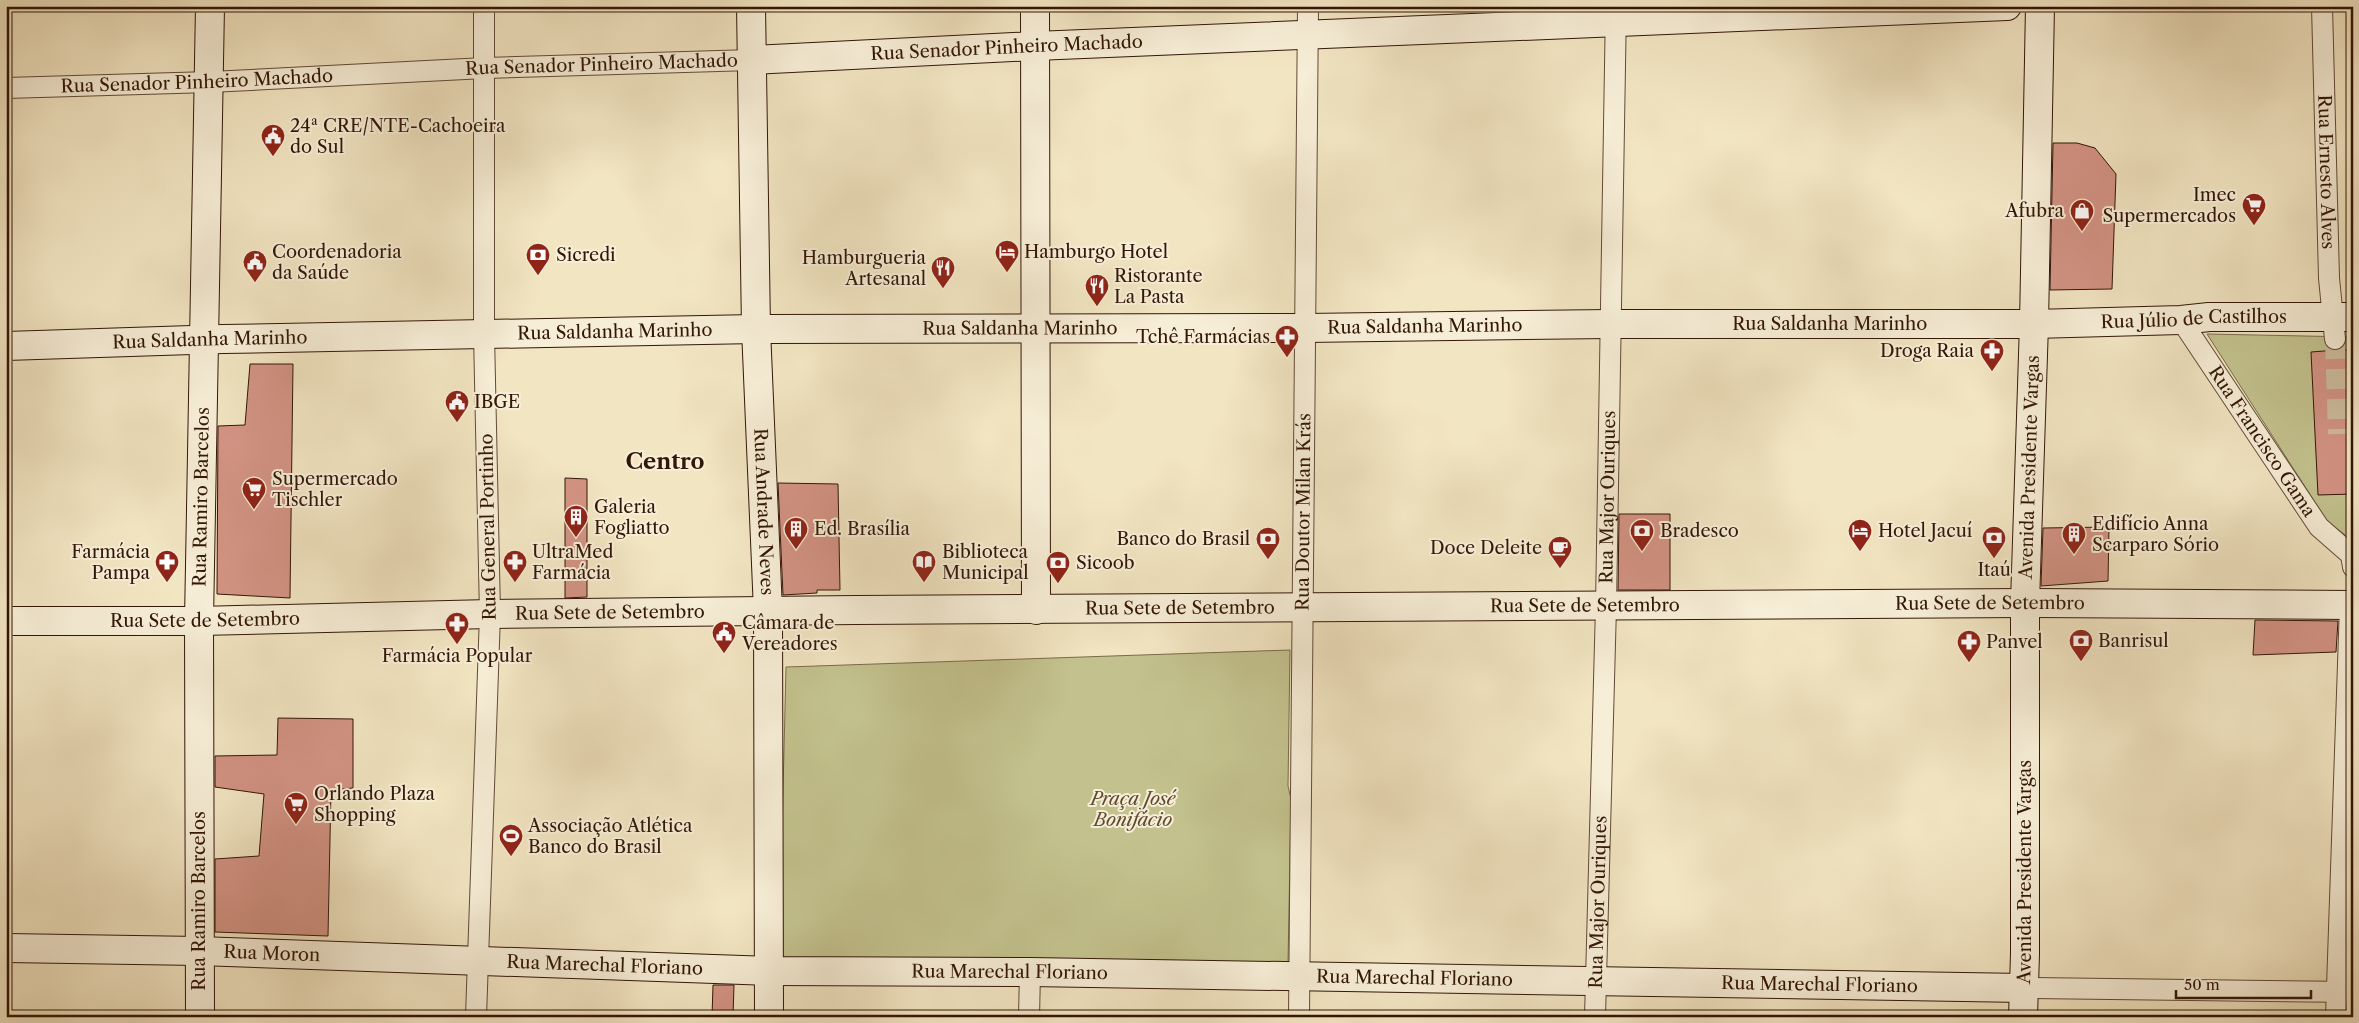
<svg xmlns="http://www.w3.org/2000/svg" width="2359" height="1023" viewBox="0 0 2359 1023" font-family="'Libre Caslon Text',serif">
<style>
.green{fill:#c3c28e;stroke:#7a6c4a}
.building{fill:#d39384;stroke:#321607}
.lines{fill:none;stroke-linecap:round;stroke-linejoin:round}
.street-tunnel{stroke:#ccbc9d;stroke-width:20;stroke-dasharray:20 10;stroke-linecap:butt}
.street-casing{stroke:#624a36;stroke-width:22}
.secondary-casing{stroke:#321607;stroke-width:30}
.street{stroke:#f7eed7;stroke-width:20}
.secondary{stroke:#f7eed7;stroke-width:28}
.labels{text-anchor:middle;stroke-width:4;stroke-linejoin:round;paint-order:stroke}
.street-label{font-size:18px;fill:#321607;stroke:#f7eed7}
.poi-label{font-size:18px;fill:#321607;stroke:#f7eed7;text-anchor:start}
.park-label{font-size:18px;font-style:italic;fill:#5e4a30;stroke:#f7eed7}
.district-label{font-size:22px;font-weight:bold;fill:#321607;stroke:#f7eed7}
</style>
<rect width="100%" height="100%" fill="#f2e5c2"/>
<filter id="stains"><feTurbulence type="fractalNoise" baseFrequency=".004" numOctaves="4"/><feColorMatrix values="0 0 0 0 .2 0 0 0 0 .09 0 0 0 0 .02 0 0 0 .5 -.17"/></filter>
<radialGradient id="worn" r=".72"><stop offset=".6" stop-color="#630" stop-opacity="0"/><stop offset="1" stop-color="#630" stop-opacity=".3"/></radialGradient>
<path class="green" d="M2207 334 2353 337V541L2327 521Z
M1290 650 1288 786 1291 799 1288 964 779 959 786 667Z"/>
<path class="building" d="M2053 143H2077L2095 148 2116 174 2112 289 2050 290Z
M2337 350H2353V494L2318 495 2311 352Z
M250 364H293L290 598 217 594 218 426 245 425Z
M565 478 587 479V597L565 598Z
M778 483 838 484 840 590H817V593L783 595Z
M1619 514H1670V590H1618Z
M2109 527 2108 581 2041 586 2043 528Z
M2255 620 2338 621 2336 652 2253 655Z
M278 718 353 719V788L331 790 328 936 215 932V859L259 856 264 794 215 787V756L277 755Z
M713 985H734L733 1017H712Z"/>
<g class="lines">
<path class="street-tunnel" d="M2335 339 2338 434"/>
<defs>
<g id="street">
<path id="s1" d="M2322 6 2329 278 2335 339"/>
<path id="s2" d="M6 88 210 82 485 68 752 60"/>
<path id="s3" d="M2181 320 2319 527 2351 555 2353 567"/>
<path d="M2024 988 2353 992"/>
<path d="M476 1017 490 614 484 334V6"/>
<path d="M1029 1017 1030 972"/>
<path id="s4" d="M1299 1017 1308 6"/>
<path id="s5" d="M1595 1017 1606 606 1616 6"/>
<path d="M2336 1017 2350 605"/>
</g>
<g id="secondary">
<path id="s6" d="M751 6 756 329 768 611 769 1017"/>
<path d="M1035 6 1036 610"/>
<path id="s7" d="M752 60 1035 46 2007 6"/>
<path id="s8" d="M6 346 223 339 756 329 1305 328 1609 324H2034L2181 320 2209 317H2353"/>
<path id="s9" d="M6 621H199L490 614 856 610 2025 603 2353 605"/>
<path id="s10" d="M6 948 199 951 768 971 1030 972 2024 988"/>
<path id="s11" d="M200 1017 199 621 210 6"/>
<path id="s12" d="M2023 1017 2025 954V603L2034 324 2040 6"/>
</g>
</defs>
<use href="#street" class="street-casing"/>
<use href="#secondary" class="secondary-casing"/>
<use href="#street" class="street"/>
<use href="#secondary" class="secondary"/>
</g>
<defs>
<symbol id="civic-pin" viewBox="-11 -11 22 30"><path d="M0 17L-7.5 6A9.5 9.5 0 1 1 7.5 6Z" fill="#8f2418" stroke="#f7eed7"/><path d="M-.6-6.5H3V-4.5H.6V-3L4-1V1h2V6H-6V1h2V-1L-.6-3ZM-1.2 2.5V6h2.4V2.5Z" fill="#fff"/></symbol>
<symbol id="supermarket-pin" viewBox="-11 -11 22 30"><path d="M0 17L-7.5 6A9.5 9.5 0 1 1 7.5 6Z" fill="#8f2418" stroke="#f7eed7"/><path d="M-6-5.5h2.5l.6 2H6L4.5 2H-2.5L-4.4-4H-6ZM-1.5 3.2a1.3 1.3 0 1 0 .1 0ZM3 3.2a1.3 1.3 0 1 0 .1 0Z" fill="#fff"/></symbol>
<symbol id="shop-pin" viewBox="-11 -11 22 30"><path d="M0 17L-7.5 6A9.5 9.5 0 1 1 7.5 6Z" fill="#8f2418" stroke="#f7eed7"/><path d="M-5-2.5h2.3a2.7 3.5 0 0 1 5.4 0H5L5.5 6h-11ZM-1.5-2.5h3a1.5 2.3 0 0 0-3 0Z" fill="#fff"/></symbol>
<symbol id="hotel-pin" viewBox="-11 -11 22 30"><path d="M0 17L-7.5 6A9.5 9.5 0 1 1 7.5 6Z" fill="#8f2418" stroke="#f7eed7"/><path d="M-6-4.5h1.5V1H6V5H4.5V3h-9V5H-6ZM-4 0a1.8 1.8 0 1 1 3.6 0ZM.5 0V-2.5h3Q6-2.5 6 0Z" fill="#fff"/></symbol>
<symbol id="bank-pin" viewBox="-11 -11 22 30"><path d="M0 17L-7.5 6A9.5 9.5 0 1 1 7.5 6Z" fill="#8f2418" stroke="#f7eed7"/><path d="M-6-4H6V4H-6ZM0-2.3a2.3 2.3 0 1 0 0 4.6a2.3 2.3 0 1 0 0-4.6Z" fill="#fff"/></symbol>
<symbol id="restaurant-pin" viewBox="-11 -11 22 30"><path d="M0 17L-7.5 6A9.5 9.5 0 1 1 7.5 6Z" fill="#8f2418" stroke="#f7eed7"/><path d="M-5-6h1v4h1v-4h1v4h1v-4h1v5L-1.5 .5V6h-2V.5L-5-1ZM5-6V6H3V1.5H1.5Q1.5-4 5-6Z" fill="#fff"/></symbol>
<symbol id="pharmacy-pin" viewBox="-11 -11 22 30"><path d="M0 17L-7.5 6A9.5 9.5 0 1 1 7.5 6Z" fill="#8f2418" stroke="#f7eed7"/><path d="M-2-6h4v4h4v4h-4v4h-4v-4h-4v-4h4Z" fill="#fff"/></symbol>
<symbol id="building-pin" viewBox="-11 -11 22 30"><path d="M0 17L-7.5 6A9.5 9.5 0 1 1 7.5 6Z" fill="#8f2418" stroke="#f7eed7"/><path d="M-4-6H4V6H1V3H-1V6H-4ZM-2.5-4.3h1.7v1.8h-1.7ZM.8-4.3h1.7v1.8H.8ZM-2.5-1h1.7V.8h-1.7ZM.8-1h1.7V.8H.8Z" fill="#fff"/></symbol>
<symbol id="cafe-pin" viewBox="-11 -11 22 30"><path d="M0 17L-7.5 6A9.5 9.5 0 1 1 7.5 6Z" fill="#8f2418" stroke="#f7eed7"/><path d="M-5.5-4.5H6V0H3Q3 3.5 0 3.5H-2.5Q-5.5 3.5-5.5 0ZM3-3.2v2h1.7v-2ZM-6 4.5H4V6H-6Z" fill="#fff"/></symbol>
<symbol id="library-pin" viewBox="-11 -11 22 30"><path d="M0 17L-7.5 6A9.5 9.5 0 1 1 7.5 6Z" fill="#8f2418" stroke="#f7eed7"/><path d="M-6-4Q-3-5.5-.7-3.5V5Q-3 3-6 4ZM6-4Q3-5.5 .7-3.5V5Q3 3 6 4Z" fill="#fff"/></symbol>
<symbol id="stadium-pin" viewBox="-11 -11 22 30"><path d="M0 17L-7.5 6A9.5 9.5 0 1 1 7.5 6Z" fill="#8f2418" stroke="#f7eed7"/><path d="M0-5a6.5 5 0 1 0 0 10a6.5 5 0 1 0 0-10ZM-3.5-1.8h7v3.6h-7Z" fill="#fff"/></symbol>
</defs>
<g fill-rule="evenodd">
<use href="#civic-pin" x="259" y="122" width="28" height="38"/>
<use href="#supermarket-pin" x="2240" y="191" width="28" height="38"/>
<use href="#shop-pin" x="2068" y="197" width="28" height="38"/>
<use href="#hotel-pin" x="993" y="238" width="28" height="38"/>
<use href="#bank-pin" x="524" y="241" width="28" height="38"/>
<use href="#civic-pin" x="241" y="248" width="28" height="38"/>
<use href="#restaurant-pin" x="929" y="254" width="28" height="38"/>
<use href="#restaurant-pin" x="1083" y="272" width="28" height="38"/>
<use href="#pharmacy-pin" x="1273" y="323" width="28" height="38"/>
<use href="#pharmacy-pin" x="1978" y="337" width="28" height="38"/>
<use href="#civic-pin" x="443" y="388" width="28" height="38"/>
<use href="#supermarket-pin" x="240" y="475" width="28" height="38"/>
<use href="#building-pin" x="562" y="503" width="28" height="38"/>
<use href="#building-pin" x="782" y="515" width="28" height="38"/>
<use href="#bank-pin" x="1628" y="517" width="28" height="38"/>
<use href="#hotel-pin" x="1846" y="517" width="28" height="38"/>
<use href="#building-pin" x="2060" y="520" width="28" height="38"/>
<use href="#bank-pin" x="1980" y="524" width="28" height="38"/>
<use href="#bank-pin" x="1254" y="525" width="28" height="38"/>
<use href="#cafe-pin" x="1546" y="534" width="28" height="38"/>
<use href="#pharmacy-pin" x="153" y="548" width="28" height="38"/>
<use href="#pharmacy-pin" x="501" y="548" width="28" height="38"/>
<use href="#library-pin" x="910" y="548" width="28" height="38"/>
<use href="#bank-pin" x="1044" y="549" width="28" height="38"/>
<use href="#pharmacy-pin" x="443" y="610" width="28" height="38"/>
<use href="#civic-pin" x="710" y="619" width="28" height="38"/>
<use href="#bank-pin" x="2067" y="627" width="28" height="38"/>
<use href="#pharmacy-pin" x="1955" y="628" width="28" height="38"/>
<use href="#supermarket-pin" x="282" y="790" width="28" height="38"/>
<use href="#stadium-pin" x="497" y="822" width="28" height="38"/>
</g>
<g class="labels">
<g class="street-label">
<text dy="6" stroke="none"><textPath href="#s7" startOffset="255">Rua Senador Pinheiro Machado</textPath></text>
<text dy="6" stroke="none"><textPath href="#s2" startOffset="596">Rua Senador Pinheiro Machado</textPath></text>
<text dy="6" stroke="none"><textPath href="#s2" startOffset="191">Rua Senador Pinheiro Machado</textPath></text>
<text dy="6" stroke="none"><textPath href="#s1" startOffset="166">Rua Ernesto Alves</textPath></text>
<text dy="6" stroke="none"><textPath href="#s8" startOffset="2188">Rua Júlio de Castilhos</textPath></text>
<text dy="6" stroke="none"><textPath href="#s8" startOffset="1824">Rua Saldanha Marinho</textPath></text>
<text dy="6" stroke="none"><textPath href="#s8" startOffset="1419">Rua Saldanha Marinho</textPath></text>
<text dy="6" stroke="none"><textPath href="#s8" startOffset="1014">Rua Saldanha Marinho</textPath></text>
<text dy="6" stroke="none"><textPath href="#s8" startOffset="609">Rua Saldanha Marinho</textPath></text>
<text dy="6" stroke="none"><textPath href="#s8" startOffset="204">Rua Saldanha Marinho</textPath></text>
<text dy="6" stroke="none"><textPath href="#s3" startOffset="146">Rua Francisco Gama</textPath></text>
<text dy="6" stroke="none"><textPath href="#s12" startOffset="550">Avenida Presidente Vargas</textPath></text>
<text dy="6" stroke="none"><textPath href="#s11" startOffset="520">Rua Ramiro Barcelos</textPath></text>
<text dy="6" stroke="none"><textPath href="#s5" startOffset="520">Rua Major Ouriques</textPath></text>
<text dy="6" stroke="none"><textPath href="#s6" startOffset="506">Rua Andrade Neves</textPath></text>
<text dy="6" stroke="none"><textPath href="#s4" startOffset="505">Rua Doutor Milan Krás</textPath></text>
<text transform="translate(488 527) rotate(-91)" y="6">Rua General Portinho</text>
<text dy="6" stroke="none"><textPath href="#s9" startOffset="1984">Rua Sete de Setembro</textPath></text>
<text dy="6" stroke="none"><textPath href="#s9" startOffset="1579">Rua Sete de Setembro</textPath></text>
<text dy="6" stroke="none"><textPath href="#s9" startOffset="1174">Rua Sete de Setembro</textPath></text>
<text dy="6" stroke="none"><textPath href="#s9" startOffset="604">Rua Sete de Setembro</textPath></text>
<text dy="6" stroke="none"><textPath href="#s9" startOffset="199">Rua Sete de Setembro</textPath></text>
<text dy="6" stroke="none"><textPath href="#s12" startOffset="145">Avenida Presidente Vargas</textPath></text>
<text transform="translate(199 901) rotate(-90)" y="6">Rua Ramiro Barcelos</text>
<text dy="6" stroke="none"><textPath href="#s5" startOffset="115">Rua Major Ouriques</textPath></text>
<text dy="6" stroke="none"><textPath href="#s10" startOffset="266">Rua Moron</textPath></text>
<text dy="6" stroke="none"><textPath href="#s10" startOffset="599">Rua Marechal Floriano</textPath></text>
<text dy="6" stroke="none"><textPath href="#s10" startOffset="1004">Rua Marechal Floriano</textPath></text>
<text dy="6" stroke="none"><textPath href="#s10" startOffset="1409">Rua Marechal Floriano</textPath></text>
<text dy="6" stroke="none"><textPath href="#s10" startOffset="1814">Rua Marechal Floriano</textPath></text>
</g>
<g class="poi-label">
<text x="290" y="132">24ª CRE/NTE-Cachoeira<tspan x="290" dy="21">do Sul</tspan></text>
<text x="2236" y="201" text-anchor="end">Imec<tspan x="2236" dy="21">Supermercados</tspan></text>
<text x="2064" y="217" text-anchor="end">Afubra</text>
<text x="272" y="258">Coordenadoria<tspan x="272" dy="21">da Saúde</tspan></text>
<text x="1024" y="258">Hamburgo Hotel</text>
<text x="556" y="261">Sicredi</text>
<text x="926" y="264" text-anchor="end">Hamburgueria<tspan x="926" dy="21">Artesanal</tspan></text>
<text x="1114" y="282">Ristorante<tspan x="1114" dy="21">La Pasta</tspan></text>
<text x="1270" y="343" text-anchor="end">Tchê Farmácias</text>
<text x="1974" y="357" text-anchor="end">Droga Raia</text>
<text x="474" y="408">IBGE</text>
<text x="272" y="485">Supermercado<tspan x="272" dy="21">Tischler</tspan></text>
<text x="594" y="513">Galeria<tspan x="594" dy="21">Fogliatto</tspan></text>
<text x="2092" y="530">Edifício Anna<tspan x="2092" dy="21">Scarparo Sório</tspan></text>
<text x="814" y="535">Ed. Brasília</text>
<text x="1660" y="537">Bradesco</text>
<text x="1878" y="537">Hotel Jacuí</text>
<text x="1250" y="545" text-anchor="end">Banco do Brasil</text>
<text x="1542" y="554" text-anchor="end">Doce Deleite</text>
<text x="150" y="558" text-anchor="end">Farmácia<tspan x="150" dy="21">Pampa</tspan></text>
<text x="532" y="558">UltraMed<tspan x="532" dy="21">Farmácia</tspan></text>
<text x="942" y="558">Biblioteca<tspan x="942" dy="21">Municipal</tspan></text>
<text x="1076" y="569">Sicoob</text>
<text x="1994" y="576" text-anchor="middle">Itaú</text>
<text x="742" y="629">Câmara de<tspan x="742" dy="21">Vereadores</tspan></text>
<text x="2098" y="647">Banrisul</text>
<text x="1986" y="648">Panvel</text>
<text x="457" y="662" text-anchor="middle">Farmácia Popular</text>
<text x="314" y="800">Orlando Plaza<tspan x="314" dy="21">Shopping</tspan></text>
<text x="528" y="832">Associação Atlética<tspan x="528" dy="21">Banco do Brasil</tspan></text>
</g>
<g class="park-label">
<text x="1133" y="805">Praça José<tspan x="1133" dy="21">Bonifácio</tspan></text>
</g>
<g class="district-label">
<text x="665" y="469">Centro</text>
</g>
</g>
<rect width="2359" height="1023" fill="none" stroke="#f2e5c2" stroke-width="25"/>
<rect x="8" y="8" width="2344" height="1008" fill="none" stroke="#321607" stroke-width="2.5"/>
<rect x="12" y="12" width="2334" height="998" fill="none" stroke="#321607"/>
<path d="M2176 990v8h135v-8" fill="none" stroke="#321607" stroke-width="2.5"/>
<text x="2184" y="990" font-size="15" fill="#321607" stroke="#f7eed7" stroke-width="4" paint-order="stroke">50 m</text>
<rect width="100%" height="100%" filter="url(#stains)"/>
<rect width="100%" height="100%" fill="url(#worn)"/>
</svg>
